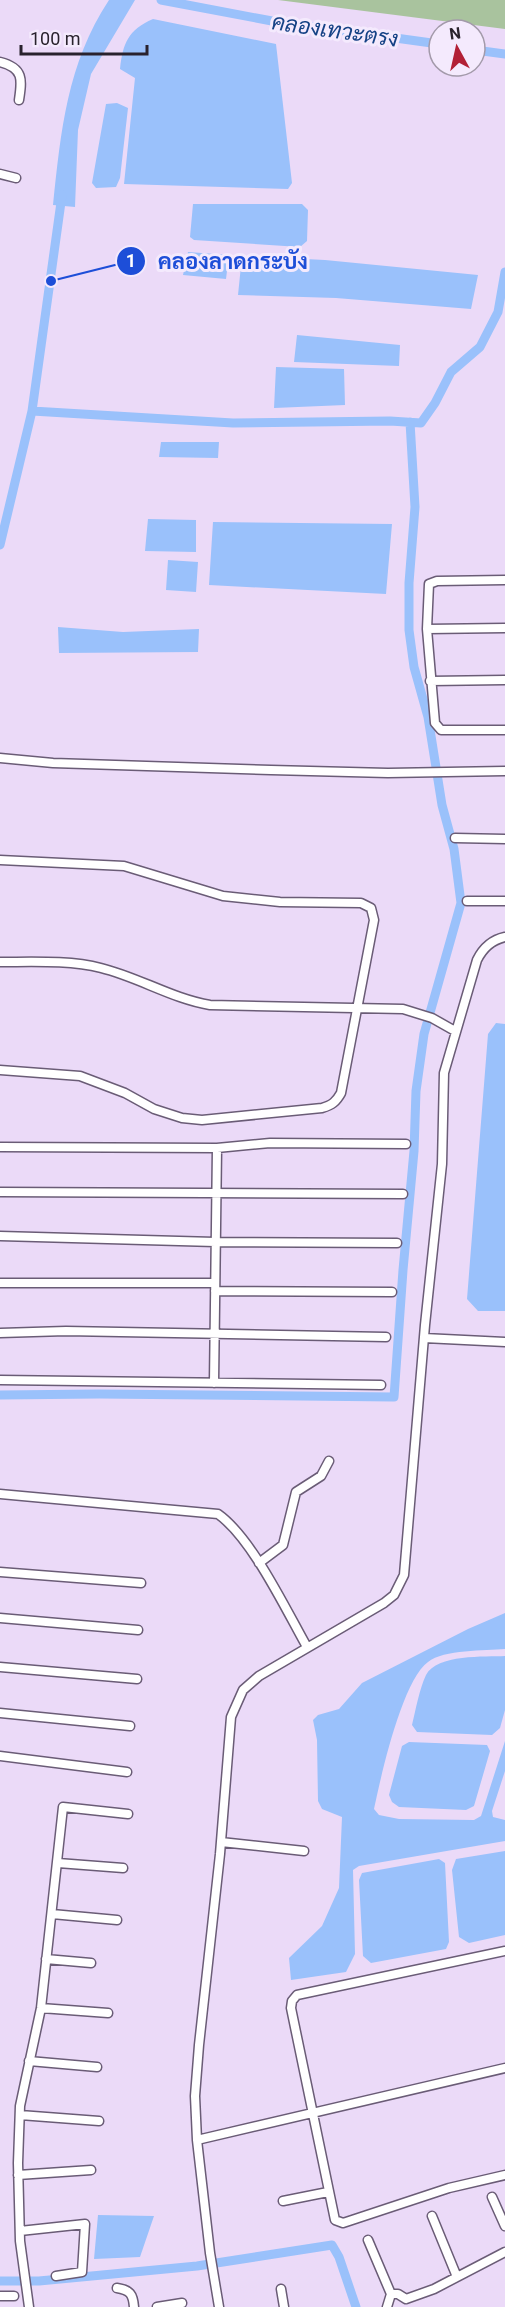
<svg xmlns="http://www.w3.org/2000/svg" width="505" height="2307" viewBox="0 0 505 2307" font-family="Roboto,Sarabun,sans-serif">
<style>
.green{fill:#a9c39e}
.water{fill:#9ac1fb}
.lines{fill:none;stroke-linecap:round;stroke-linejoin:round}
.canal{stroke:#9ac1fb;stroke-width:9}
.street-casing{stroke:#6a5c76;stroke-width:11}
.street{stroke:#fff;stroke-width:8}
.labels{text-anchor:middle;stroke-width:6;stroke-linejoin:round;paint-order:stroke}
.water-label{font-size:22px;font-style:italic;fill:#154285;stroke:#f4eafd}
.leader{fill:none;stroke:#1d4ed8;stroke-width:2}
.callout-dot{fill:#1d4ed8;stroke:#f4eafd;stroke-width:2}
.mark-label{font-size:18px;text-anchor:middle;font-weight:bold;fill:#fff}
.callout-label{font-size:22px;text-anchor:middle;font-weight:bold;fill:#1d4ed8;stroke:#f4eafd;stroke-width:6;stroke-linejoin:round;paint-order:stroke}
</style>
<rect width="100%" height="100%" fill="#ebdaf8"/>
<path class="green" d="M278 0H505V29Z"/>
<path class="water" d="M109 0H135L91 74 78 130 75 207 53 205C61 130 67 64 109 0Z
M153 19 276 44 292 183 288 189 124 184 135 78 120 69C123 43 128 30 153 19Z
M117 103 128 108 120 178 116 187 96 188 92 183 106 104Z
M193 204H302L308 210 307 241 300 247 194 240 190 237Z
M188 252 229 255 226 279 183 275Z
M242 256 325 260 478 275 471 309 336 298 238 295Z
M297 335 400 345 399 366 294 362Z
M276 367 344 369 345 405 274 408Z
M161 442H219L218 458 159 457Z
M148 519 196 520V552L145 551Z
M213 522 392 524 386 594 209 585Z
M168 560 198 562 196 592 166 590Z
M58 627 123 632 199 629 198 652 59 653Z
M496 1023 505 1024V1311H478L467 1299 488 1034Z
M505 1613V1649C485 1651 444 1649 428 1662 402 1681 381 1776 374 1809L379 1815 399 1819 474 1820 481 1816 505 1741V1771L492 1811 493 1817 505 1820V1841L359 1866 353 1870 355 1954 346 1972 291 1980 289 1958 322 1926 339 1888 342 1817 322 1809 318 1801 317 1740 313 1720 318 1715 339 1709 362 1683 468 1629Z
M505 1656V1710L500 1728 492 1735 417 1732 412 1725C416 1709 419 1690 426 1675 437 1654 485 1657 505 1656Z
M409 1742 487 1745 490 1751 474 1806 466 1810 399 1807 392 1802 389 1795 402 1746Z
M505 1851V1935L469 1943 459 1937 452 1870 456 1859Z
M439 1859 445 1863 449 1942 446 1949 371 1963 363 1956 359 1880 362 1873Z
M98 2215 154 2216 140 2257 94 2259Z"/>
<g class="lines">
<path class="canal" d="M161 0 272 21 439 44
M475 50 505 54
M32 411 233 423 390 421 421 423 435 403 451 372 480 347 498 312 505 272
M0 545 32 411 62 195
M0 1395 99 1394 394 1397 403 1270 414 1151 416 1091 424 1034 461 903 454 849 442 805 428 717 414 667 409 630V583L415 507 410 422
M0 2281H39L197 2266 332 2245 339 2257 356 2307"/>
<defs>
<path id="street" d="M0 62C24 68 22 80 19 100
M0 174 16 178
M505 580 437 581 429 584 427 629 435 723 441 730H505
M427 629 505 628
M430 681 505 680
M0 758 53 763 271 770 388 773 505 771
M455 838 505 839
M0 860 124 866 223 896 280 902 361 903 371 908 374 920 341 1093C336 1102 332 1105 322 1108L202 1120 182 1118 154 1109 125 1093 80 1076 0 1070
M467 901H505
M0 962C32 962 70 960 101 968 138 977 173 999 210 1005L403 1009 432 1018 455 1031
M0 1147 217 1148 270 1143 406 1144
M0 1192 403 1194
M0 1236 215 1242 397 1243
M0 1283H215
M215 1291 392 1292
M0 1333 66 1331 386 1337
M424 1338 505 1342
M0 1380 381 1385
M214 1383 217 1148
M0 1494 218 1514C252 1538 286 1610 307 1647
M259 1563 283 1545 296 1492 321 1476 329 1461
M0 1572 141 1583
M0 1618 138 1630
M0 1667 137 1679
M0 1713 130 1726
M0 1756 127 1772
M221 1842 304 1851
M58 1863 123 1868
M52 1914 117 1920
M505 1951 297 1995 292 2001 291 2008 335 2220 343 2223 449 2188 505 2175
M46 1959 91 1963
M41 2008 108 2013
M29 2061 97 2067
M20 2115 99 2121
M197 2140 505 2068
M18 2175 91 2170
M492 2197 505 2226
M283 2201 328 2192
M432 2216 457 2277
M20 2231 85 2224 82 2272 56 2276
M368 2240 391 2294
M117 2288C130 2290 133 2294 134 2307
M281 2289 284 2307
M0 2296H14
M406 2299 434 2289 505 2252
M29 2307 20 2241 18 2163 20 2106 41 2008 63 1807 128 1814
M157 2307 182 2303
M219 2307 210 2253 197 2140 195 2096 199 2045 220 1854 231 1717 243 1690 259 1676 384 1603 394 1595 404 1575 425 1325 442 1164 444 1073 477 960C483 948 491 940 505 937
M387 2307 391 2294H398L406 2299"/>
</defs>
<use href="#street" class="street-casing"/>
<use href="#street" class="street"/>
</g>
<g class="labels">
<g class="water-label">
<text transform="translate(335 30) rotate(8)" y="8">คลองเทวะตรง</text>
</g>
</g>
<path class="leader" d="M51 281L131 261"/>
<g class="callout-dot">
<circle cx="51" cy="281" r="6"/>
<circle cx="131" cy="261" r="15"/>
</g>
<g class="mark-label">
<text x="131" y="267">1</text>
</g>
<g class="callout-label">
<text x="233" y="269">คลองลาดกระบัง</text>
</g>
<g transform="translate(457 48) rotate(352)"><circle r="28" fill="#f4eafd" stroke="#a39aaa" stroke-width="1.5"/>
<path d="M0-4.5L10 22L0 15L-10 22Z" fill="#b22036"/>
<text y="-9" font-size="16" font-weight="bold" text-anchor="middle" fill="#29222d">N</text>
</g>
<path d="M21 45v9h126v-9" fill="none" stroke="#29222d" stroke-width="3"/>
<text x="30" y="45" font-size="18" fill="#29222d" stroke="#f4eafd" stroke-width="4.5" paint-order="stroke">100 m</text>
</svg>
